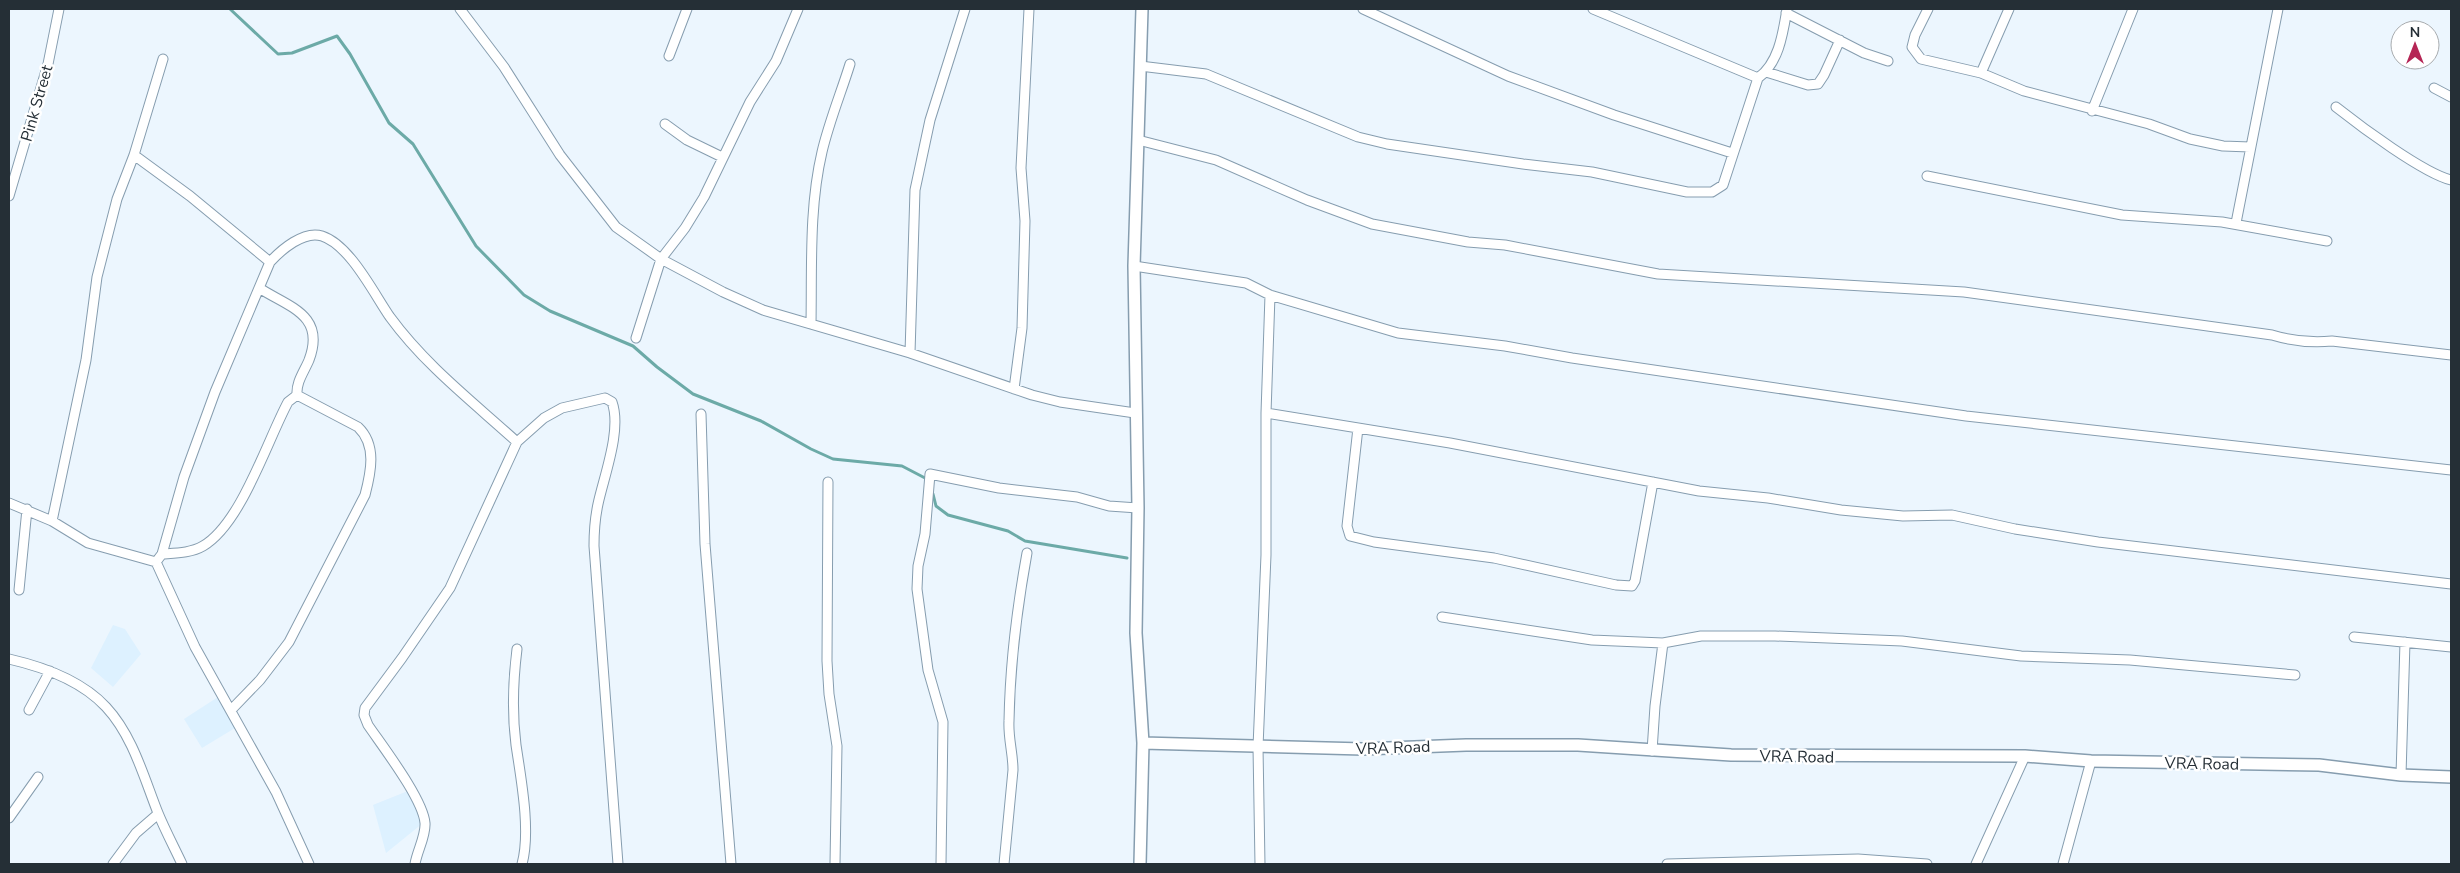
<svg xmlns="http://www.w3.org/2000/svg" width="2460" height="873" viewBox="0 0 2460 873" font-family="'Nunito Sans',sans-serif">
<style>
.built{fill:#ddf1ff}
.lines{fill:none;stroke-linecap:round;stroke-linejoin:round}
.stream{stroke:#6caaa7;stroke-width:3}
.minor-casing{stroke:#869daf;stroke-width:11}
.tertiary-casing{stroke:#869daf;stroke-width:14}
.minor{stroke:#fff;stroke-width:9}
.tertiary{stroke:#fff;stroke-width:11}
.labels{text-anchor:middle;stroke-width:5;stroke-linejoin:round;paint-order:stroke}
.street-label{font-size:16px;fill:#252f36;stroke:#fff}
</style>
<rect width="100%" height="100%" fill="#ecf6fe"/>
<path class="built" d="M113 625 125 629 141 654 113 687 91 668Z
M218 697 235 728 202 748 184 719Z
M408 791 423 823 386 853 373 805Z"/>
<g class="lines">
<path class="stream" d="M230 9 278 54 292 53 337 36 350 54 389 123 413 144 476 246 524 295 550 311 633 346 657 367 693 394 761 421 811 449 833 459 902 466 925 478
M933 494 936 506 948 515 1008 531 1025 541 1127 558"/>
<defs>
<path id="minor" d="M460 9 504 67 560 155 616 227 661 259 723 292 763 310 910 353 1032 395 1060 402 1135 413
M1363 9 1508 76 1614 115 1732 153
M1593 9 1758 78
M1928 9 1915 35 1912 47 1921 59 1981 73 2024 91 2149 124 2190 139 2223 146 2250 147
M1786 13 1864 53 1888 61
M669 56 687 9
M1140 66 1206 74 1358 137 1387 144 1523 164 1592 172 1687 192H1712L1723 185 1758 78C1779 63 1783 33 1787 9
M1766 72 1808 85 1818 84 1824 75 1840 40
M1981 73 2009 9
M2434 88 2451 97
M2336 107C2360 126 2423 173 2451 180
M2092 111 2133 9
M665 124 687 140 722 157
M1138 140 1216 160 1307 200 1372 224 1468 242 1505 245 1658 274 1964 292 2272 335C2292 341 2311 343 2332 341L2451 355
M134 155 190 196 270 262
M1927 176 2122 215 2222 222 2327 241
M9 196 48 64 59 9
M2236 223 2278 9
M1134 266 1246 283 1270 295 1398 333 1505 346 1572 358 1966 416 2451 470
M811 324C812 267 809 207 822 152 829 122 841 93 850 64
M636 338 661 259 685 228 704 197 750 102 776 61 798 9
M910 353 915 190 930 120 965 9
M1014 389 1022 328 1025 221 1021 168 1029 9
M1266 413 1450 443 1699 491 1768 498 1841 510 1903 516 1952 515 2015 529 2098 542 2451 584
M701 414 705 544 731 864
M1358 428 1347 526 1350 536 1374 542 1494 558 1616 585 1632 586 1635 581 1653 482
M828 482 827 661 829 694 837 746 835 864
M9 503 52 521 88 543 156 562
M52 521 86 360 97 277 117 199 134 155 163 59
M162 554C176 553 191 553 203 546 241 524 267 441 288 402L297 395
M19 590 27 509
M1442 617 1592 640 1663 643 1701 636H1775L1902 641 2021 656 2130 660 2295 675
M2354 637 2451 647
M517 649C513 681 512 714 516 745 521 779 531 831 522 864
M9 659C44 667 81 680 106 707 133 736 144 778 158 813 165 830 174 847 182 864
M29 710 50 671
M231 710 260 680 289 642 365 495C371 472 377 445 358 427L297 395C296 382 304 372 309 360 326 315 289 307 259 288
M1652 751 1655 706 1663 643
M2401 775 2405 642
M9 818 38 777
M113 864 136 833 158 814
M309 864 276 792 195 647 156 562 162 554 184 477 215 392 270 262C281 250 304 230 322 236 350 245 374 294 390 317 425 365 473 402 517 442
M415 864C417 851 426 836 425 823 423 799 383 747 368 725L364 715 365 708 402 658 450 588 517 442 544 418 562 408 605 398 612 402C622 430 604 476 598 504 595 518 594 532 594 546L618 864
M941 864 943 722 928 670 917 589 918 566 925 534 930 474 999 488 1077 497 1109 506 1138 508
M1004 864 1013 770C1013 753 1008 738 1009 721 1010 664 1017 608 1027 553
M1260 864 1258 747 1266 555V413L1270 295
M1667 864 1858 859 1927 864
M1976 864 2025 756
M2063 864 2091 761"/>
<path id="tertiary" d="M1143 743 1363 749 1466 745H1578L1731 755 2025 756 2091 761 2319 765 2401 775 2451 777
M1140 864 1143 743 1136 633 1138 508 1134 266 1142 9"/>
</defs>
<use href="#minor" class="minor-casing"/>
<use href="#tertiary" class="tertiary-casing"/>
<use href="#minor" class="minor"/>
<use href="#tertiary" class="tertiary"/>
</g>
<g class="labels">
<g class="street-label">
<text transform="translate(36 103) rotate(-74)" y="6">Pink Street</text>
<text transform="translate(1393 747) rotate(-2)" y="6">VRA Road</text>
<text transform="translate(1797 756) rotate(1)" y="6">VRA Road</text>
<text transform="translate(2202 763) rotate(1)" y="6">VRA Road</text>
</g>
</g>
<rect width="2460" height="873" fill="none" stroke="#252f36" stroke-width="20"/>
<g transform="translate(2415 45)"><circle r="24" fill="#ffffff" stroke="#a8acaf"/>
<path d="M0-4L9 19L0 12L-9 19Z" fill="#b52555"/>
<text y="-8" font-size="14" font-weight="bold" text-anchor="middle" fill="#252f36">N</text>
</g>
</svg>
